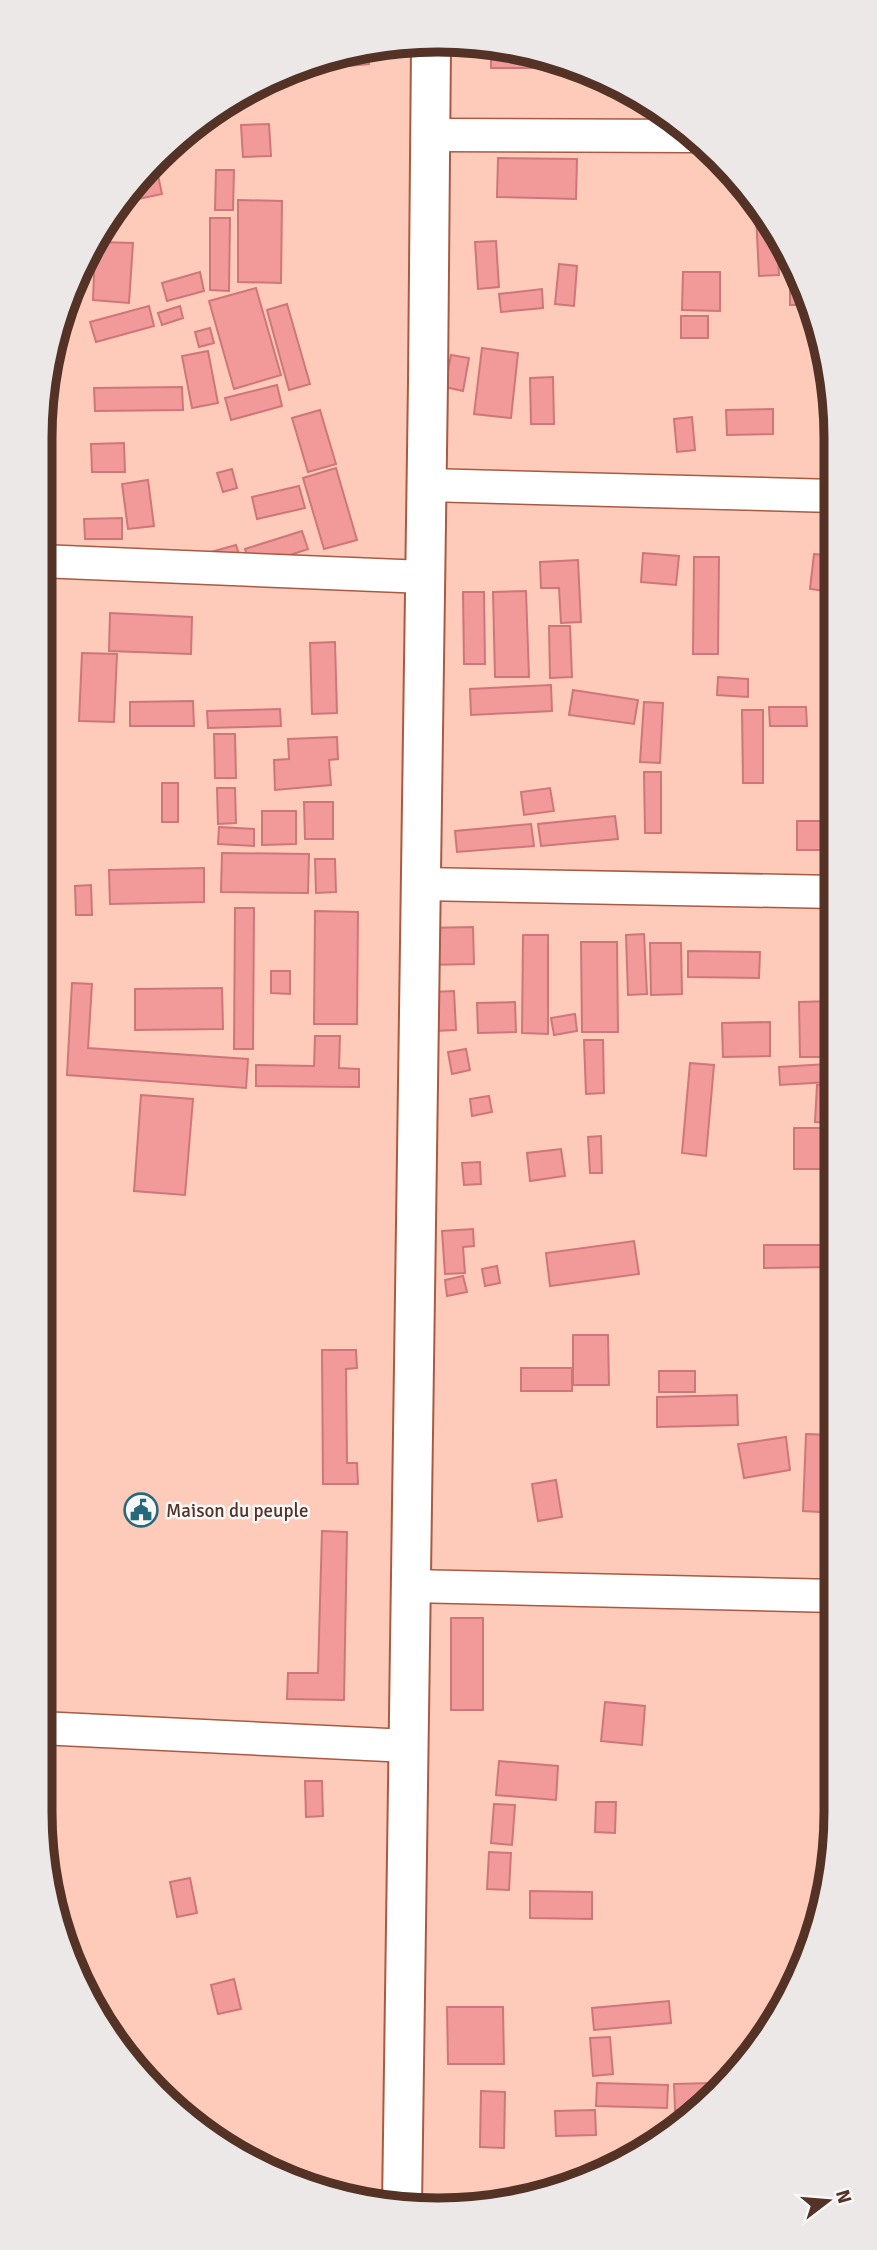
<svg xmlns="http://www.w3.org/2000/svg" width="877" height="2250" viewBox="0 0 877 2250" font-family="Signika,sans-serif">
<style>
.building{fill:#f2999a;stroke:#cd777a;stroke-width:2}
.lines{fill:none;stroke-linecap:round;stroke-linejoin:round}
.street-casing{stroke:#a85b42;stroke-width:35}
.primary-casing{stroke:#a85b42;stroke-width:42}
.street{stroke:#fff;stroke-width:32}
.primary{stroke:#fff;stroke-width:38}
.labels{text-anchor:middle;stroke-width:5;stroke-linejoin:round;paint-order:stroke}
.poi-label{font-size:19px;fill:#543226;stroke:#f8f8f8;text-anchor:start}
.rim{fill:none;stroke:#543226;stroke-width:9}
</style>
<rect width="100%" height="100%" fill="#fecab9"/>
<path class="building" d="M368 50 369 64 313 69Z
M491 51 542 54 545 55V68H491Z
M269 124 271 156 243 157 241 125Z
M498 158 577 159 576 199 497 197Z
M156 166 162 194 119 203 123 196Z
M216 170H234L233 210H215Z
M238 200 282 201 281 283 238 282Z
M756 215H764L777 235 779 275 759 276Z
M210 218H230L229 291 210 290Z
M496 241 499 287 478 289 475 242Z
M100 242 133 243 129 303 93 300 95 251Z
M559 264 577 266 574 306 555 304Z
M200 272 204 291 167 301 162 283Z
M683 272H720V311L682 310Z
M790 272H799L809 305H790Z
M256 288 281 375 234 389 209 301Z
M542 289 543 308 501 312 499 294Z
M287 304 310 384 289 390 267 310Z
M149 306 154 326 96 342 90 322Z
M180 306 183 318 162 325 158 313Z
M681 316H708V338H681Z
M210 328 214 343 199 347 195 332Z
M482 348 518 353 511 418 474 414Z
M208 351 218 403 192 408 182 356Z
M451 355 469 358 463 391 445 387Z
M553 377 554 424H531L530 378Z
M277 385 282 406 231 420 225 398Z
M182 387 183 410 95 411 94 388Z
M773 409V434L727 435 726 410Z
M320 410 336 464 308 472 292 418Z
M692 417 695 450 677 452 674 419Z
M124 443 125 472H92L91 444Z
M336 468 357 540 324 549 303 478Z
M232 469 237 488 223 492 217 473Z
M148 480 154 526 128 529 122 484Z
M299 486 305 508 257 519 252 497Z
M122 518V539H85L84 519Z
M302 531 308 549 251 568 245 549Z
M236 545 241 560 216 567 211 552Z
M643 553 679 556 676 585 641 582Z
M814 554 834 556V592L810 589Z
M694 557H719L718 654H693Z
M578 560 581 622 561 623 559 588H541L540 562Z
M526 591 529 677H495L493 592Z
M463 592H484L485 664H464Z
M110 613 192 617 191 654 109 651Z
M549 626H570L572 677 550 678Z
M335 642 337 713 312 714 310 643Z
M82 653 117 654 114 722 79 721Z
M718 677 748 679V697L717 695Z
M551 685 552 711 471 715 470 689Z
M573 690 638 700 634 724 569 715Z
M193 701 194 726H130V702Z
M644 702 663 703 660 763 640 762Z
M769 707H806L807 726H770Z
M280 709 281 726 208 728 207 711Z
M742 710H763V783H743Z
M214 734H235L236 778H215Z
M337 737 338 759 329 760 331 785 275 790 274 760 289 759 288 739Z
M644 772H661V833H645Z
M162 783H178V822H162Z
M217 788H235L236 823 218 824Z
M550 788 554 811 524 815 521 792Z
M304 802H333V839H305Z
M262 811H296V844L262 845Z
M615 816 618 839 541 846 538 824Z
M797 821H834V850H797Z
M531 824 534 846 457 852 455 831Z
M219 827 254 829V846L218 844Z
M222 853 309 854 308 893 221 892Z
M315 859H335L336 892 316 893Z
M204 868V902L110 904 109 870Z
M91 885 92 915H76L75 886Z
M235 908H254L253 1049H234Z
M315 911 358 912 357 1024H314Z
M473 927 474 964 426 965 425 928Z
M644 934 647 994 628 995 626 935Z
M523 935H548V1034L522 1033Z
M581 942H617L618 1032H582Z
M650 943H681L682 994 651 995Z
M688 951 760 952 759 978 688 977Z
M271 971H290V994L271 993Z
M72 983 92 984 88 1048 248 1059 246 1088 67 1075Z
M222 988 223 1029 135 1030V989Z
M454 991 456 1030 434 1031 432 992Z
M835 1001V1057H800L799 1002Z
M515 1002 516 1032 478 1033 477 1003Z
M575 1014 577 1031 554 1035 551 1018Z
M770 1022V1056L723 1057 722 1023Z
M315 1036H340L339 1068 359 1069V1087L256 1086V1065L314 1066Z
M584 1040H603L604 1093 586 1094Z
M466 1049 470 1070 452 1074 448 1052Z
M690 1063 714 1065 706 1156 682 1153Z
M827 1064 828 1082 780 1085 779 1067Z
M817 1085 835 1086V1123L815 1122Z
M141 1095 193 1099 185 1195 134 1191Z
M489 1096 492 1112 472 1116 470 1099Z
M794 1128H834L835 1169H794Z
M601 1136 602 1173H590L588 1137Z
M561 1149 565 1176 530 1181 527 1153Z
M480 1162 481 1184 464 1185 462 1163Z
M473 1229 474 1246 463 1247 465 1273 445 1274 442 1231Z
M634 1241 639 1274 550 1286 546 1253Z
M764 1245H835V1267L764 1268Z
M497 1266 500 1283 485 1286 482 1269Z
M463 1276 467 1292 447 1296 445 1280Z
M573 1335H608L609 1385H573Z
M322 1350H356L357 1368 346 1369 347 1463H357L358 1484H323Z
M521 1368H572V1391H521Z
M659 1371H695V1392H659Z
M737 1395 738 1425 657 1427V1397Z
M806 1434 836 1435V1513L803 1511Z
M786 1437 790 1470 744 1478 738 1444Z
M556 1480 562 1517 538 1521 532 1484Z
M322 1531 347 1532 344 1700 287 1699 288 1673H318Z
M451 1618H483V1710H451Z
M605 1702 645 1706 642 1745 601 1741Z
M499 1761 558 1766 556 1800 496 1795Z
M305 1781H322L323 1816 306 1817Z
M596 1802H616L615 1833 595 1832Z
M494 1804 515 1805 512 1845 491 1843Z
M489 1852 511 1853 509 1890 487 1889Z
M190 1878 197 1913 177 1917 170 1882Z
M530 1891 592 1892V1919L530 1918Z
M234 1979 241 2009 218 2014 211 1985Z
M669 2001 671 2023 594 2030 592 2008Z
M447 2007H503L504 2064H448Z
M610 2037 613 2074 593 2076 590 2038Z
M597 2083 668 2085 667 2108 596 2106Z
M712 2083V2093L695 2110H675L674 2084Z
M481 2091 505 2092 504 2148 480 2147Z
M595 2110 596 2135 556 2136 555 2111Z"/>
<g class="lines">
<defs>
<path id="street" d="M430 135 693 136
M426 485 834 496
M40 561 425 577
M421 884 835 892
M410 1586 836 1596
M40 1728 408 1746"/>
<path id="primary" d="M402 2206 428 382 431 47"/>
</defs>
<use href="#street" class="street-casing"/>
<use href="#primary" class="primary-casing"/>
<use href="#street" class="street"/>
<use href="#primary" class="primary"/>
</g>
<defs>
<symbol id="civic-ring" viewBox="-11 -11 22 22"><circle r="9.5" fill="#f8f8f8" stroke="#26697b" stroke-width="1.5"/><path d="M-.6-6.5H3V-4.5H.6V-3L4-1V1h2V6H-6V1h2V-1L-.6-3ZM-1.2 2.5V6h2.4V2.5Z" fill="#26697b"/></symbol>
</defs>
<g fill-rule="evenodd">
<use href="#civic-ring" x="122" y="1491" width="38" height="38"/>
</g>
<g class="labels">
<g class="poi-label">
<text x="166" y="1517">Maison du peuple</text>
</g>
</g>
<path d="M0 0H877V2250H0ZM438 52H438A386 386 0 0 1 824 438V1812A386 386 0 0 1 438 2198H438A386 386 0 0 1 52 1812V438A386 386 0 0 1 438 52Z" fill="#ebe8e7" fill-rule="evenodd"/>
<path class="rim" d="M438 52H438A386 386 0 0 1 824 438V1812A386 386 0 0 1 438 2198H438A386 386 0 0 1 52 1812V438A386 386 0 0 1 438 52Z"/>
<g transform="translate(828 2201) rotate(74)" stroke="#f8f8f8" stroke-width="5" paint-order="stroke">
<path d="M0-5L12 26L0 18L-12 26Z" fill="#543226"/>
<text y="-10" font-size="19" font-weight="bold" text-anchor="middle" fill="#543226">N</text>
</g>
</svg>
